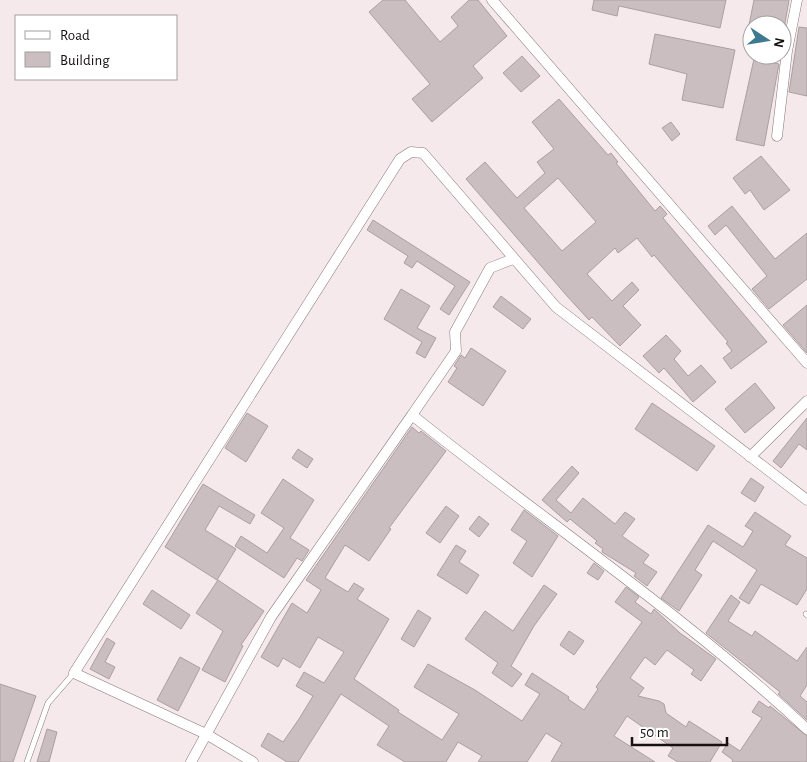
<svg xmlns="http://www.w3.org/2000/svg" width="807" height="762" viewBox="0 0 807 762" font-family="'Alegreya Sans',sans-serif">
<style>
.building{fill:#cabec0;stroke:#ab9fa1;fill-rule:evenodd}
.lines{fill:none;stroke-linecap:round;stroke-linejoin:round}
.lane-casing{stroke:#857a7b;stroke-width:6}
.street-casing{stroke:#857a7b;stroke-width:11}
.lane{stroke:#fff;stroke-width:5}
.street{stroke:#fff;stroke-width:10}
</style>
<rect width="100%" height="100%" fill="#f6e9eb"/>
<path class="building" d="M383 0H405L440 42 458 26 451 17 469 0H478L507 36 473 66 483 78 432 122 412 99 430 84 369 12Z
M594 0H726L720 28 619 6 617 16 592 10Z
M754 0H789L782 41V25H749Z
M799 27 807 28V96L789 92Z
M655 34 735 50 723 108 682 100 687 74 649 64Z
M522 56 540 76 521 92 503 73Z
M754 59 779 64 764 146 736 140Z
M559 99 608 155 611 153 618 162 616 163 655 211 660 206 667 214 663 218 767 342 731 369 723 358 732 351 726 343 728 342 654 255 652 257 637 238 618 253 615 248 587 274 612 301 632 282 639 290 623 306 641 325 620 346 592 317 589 320 567 296 466 179 485 162 517 198 545 173 537 162 554 149 532 122ZM558 178 596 222 562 251 524 208Z
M671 122 680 134 672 141 662 128Z
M761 156 790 190 764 210 750 190 745 194 733 178Z
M732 206 775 259 807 233V279L769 309 752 289 767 276 726 225 715 235 708 226Z
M373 220 470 282 449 315 440 309 455 286 417 261 412 268 404 263 408 256 367 230Z
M401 289 430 306 417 328 436 338 425 358 416 353 422 342 384 319Z
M501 296 531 319 523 329 493 307Z
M807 305V353L783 325Z
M666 335 681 351 674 359 688 376 701 365 716 382 693 402 664 368 659 373 643 356Z
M471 348 506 371 483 406 448 382 457 368 454 366 461 355 465 358Z
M755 383 775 408 745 433 725 409Z
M652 403 715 446 697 471 635 429Z
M247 413 268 426 246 462 225 448Z
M807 418V450L799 444 781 468 773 461Z
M412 427 419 433 421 431 446 451 389 528 391 529 369 561 345 545 325 578 348 592 354 583 364 589 357 599 389 619 354 679 399 710 398 712 442 740 459 714 414 687 428 664 475 690 522 721 540 694 525 685 532 673 569 697 568 699 584 710 598 689 596 687 642 622 615 602 626 587 639 597 635 602 651 614 654 609 680 633 716 659 701 681 691 674 694 670 667 650 655 665 645 657 630 678 644 688 638 696 659 701 664 704 666 713 686 727 689 721 722 742 710 762H678L668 756 673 748 627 716 614 736 655 762H551L562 743 546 733 527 762H478L482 756 458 742 446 762H405L377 745 389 726 341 694 298 762H287L261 746 268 733 283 742 299 719 313 696 296 686 304 672 324 683 344 652 318 637 300 668 283 658 278 667 261 657 292 603 307 613 321 590 306 580Z
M298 449 313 459 307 468 292 458Z
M572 466 579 473 556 500 571 513 583 498 615 524 625 512 635 519 622 536 649 555 643 563 657 572 647 586 634 576 636 573 602 552 603 549 595 543 597 541 570 519 567 522 542 500Z
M751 478 764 487 755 502 741 493Z
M283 479 314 500 290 538 309 550 302 561 297 558 284 578 235 546 241 536 267 553 284 528 261 513Z
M203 484 255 515 250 524 219 506 205 530 236 549 217 580 165 547Z
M446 506 459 516 440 543 426 533Z
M524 510 558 536 532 577 513 563 527 541 511 530Z
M755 512 791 536 785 545 807 558V589L797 605 761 584 749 604 739 598 757 570 713 541 695 570 702 575 679 611 661 598 708 525 743 547 753 531 745 526Z
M479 516 489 524 479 537 469 529Z
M456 545 466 551 459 562 479 575 467 594 437 575Z
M594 563 604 571 598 580 587 573Z
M218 580 264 611 241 645 243 646 225 682 202 670 223 631 196 613Z
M544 585 557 594 534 626 511 666 522 674 512 687 492 673 498 663 465 639 485 611 513 631Z
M152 590 190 615 181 629 143 604Z
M731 595 740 602 728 621 752 636 755 631 797 661 807 647V685L800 696 807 702V720L778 694 780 692 706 633Z
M418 610 431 618 414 647 401 639Z
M569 631 584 641 574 655 560 645Z
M107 638 115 643 105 662 115 667 109 679 90 669Z
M180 657 200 668 178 711 157 700Z
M0 684 36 696 13 762H0Z
M759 701 769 708 770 706 807 736V762H732L733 760 722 752 728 743 740 751 762 718 752 712Z
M47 729 57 732 49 762H37Z"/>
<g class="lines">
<defs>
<path id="lane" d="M806 614 807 615
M27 762 48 703 74 673"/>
<path id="street" d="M492 0 807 363
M777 136 787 51 797 0
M412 415 456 351 455 332 490 268 513 259
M750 457 807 401
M191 762 271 617 412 415C543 520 683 614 807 729
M253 762 206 734 74 673 400 159 411 152 423 153 556 307 807 500"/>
</defs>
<use href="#lane" class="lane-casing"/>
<use href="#street" class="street-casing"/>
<use href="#lane" class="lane"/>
<use href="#street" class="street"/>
</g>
<rect x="15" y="15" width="162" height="65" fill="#ffffff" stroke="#a2a0a0"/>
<rect x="25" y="31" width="25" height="8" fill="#ffffff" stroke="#a2a0a0"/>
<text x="60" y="40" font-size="15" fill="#161212">Road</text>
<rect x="25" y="52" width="25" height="15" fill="#cabec0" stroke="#a2a0a0"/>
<text x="60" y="65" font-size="15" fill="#161212">Building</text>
<g transform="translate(767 40) rotate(102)"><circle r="24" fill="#ffffff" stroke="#a2a0a0"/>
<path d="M0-4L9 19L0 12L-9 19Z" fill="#3d7a90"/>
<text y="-8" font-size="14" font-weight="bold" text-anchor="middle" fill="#161212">N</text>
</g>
<path d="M632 737v8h95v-8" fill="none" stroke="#161212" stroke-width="2.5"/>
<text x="640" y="737" font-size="15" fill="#161212" stroke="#ffffff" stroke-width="4" paint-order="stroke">50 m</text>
</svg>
